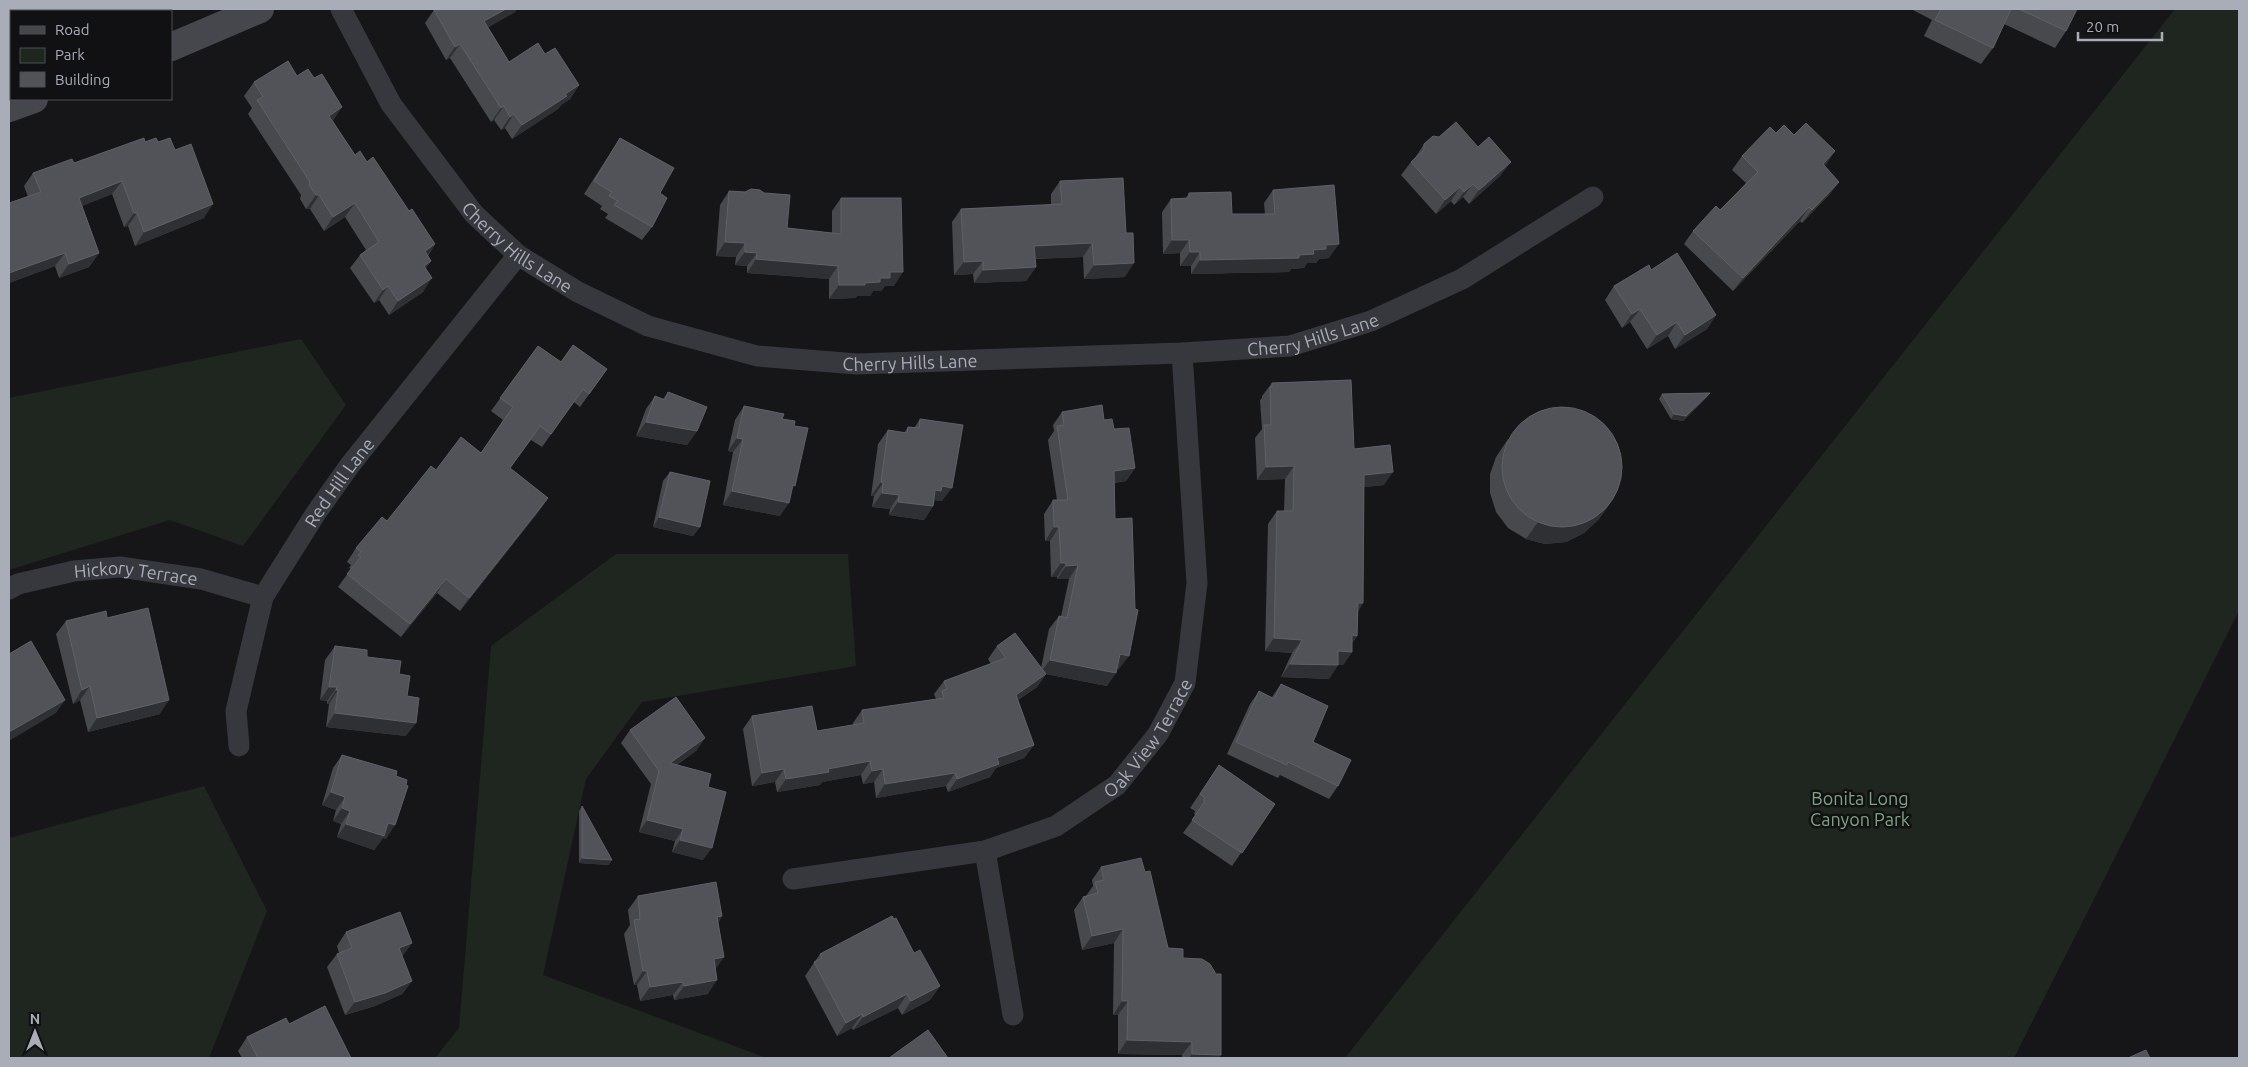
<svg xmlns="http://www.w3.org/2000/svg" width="2248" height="1067" font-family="Ubuntu,sans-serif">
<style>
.green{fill:#1e261f}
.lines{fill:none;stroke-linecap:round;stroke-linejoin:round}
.street{stroke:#37383d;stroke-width:21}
.secondary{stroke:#45474d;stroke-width:28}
.wall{fill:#47494d}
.shaded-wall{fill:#2f3033}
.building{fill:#525359;stroke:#5f6168}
.labels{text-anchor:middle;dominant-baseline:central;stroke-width:5;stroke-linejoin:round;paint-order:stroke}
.street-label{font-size:18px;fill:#a8adb8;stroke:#111113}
.park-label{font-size:18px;fill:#7fa381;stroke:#111113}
</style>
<rect width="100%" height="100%" fill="#161618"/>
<path class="green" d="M2175,9H2239V611L2014,1058H1345Z
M301,339L346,405L243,546L170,520L9,570V398Z
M616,554H848L856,666L642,702L586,779L543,975L767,1058H435L459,1028L491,646Z
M204,786L267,911L209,1058H9V838Z"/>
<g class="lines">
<g class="street">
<path id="s1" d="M341,9L391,104L474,214L518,255L578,292L648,326L757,356L857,364L1182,353L1290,346L1371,321L1462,279L1593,197"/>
<path id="s2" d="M9,589L18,584L74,571L120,567L201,579L263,597"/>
<path id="s3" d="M239,746L236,711L263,597L316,513L350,465L518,255"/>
<path d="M985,851L1013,1015"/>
<path id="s4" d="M793,879L985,851L1056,826L1117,785L1158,734L1185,683L1197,583L1182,353"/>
</g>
<path class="secondary" d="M171,47L260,9
M9,108L34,99"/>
</g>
<path class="wall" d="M436,9H517L515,12L488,27L509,62L545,54L579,85L570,99L561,105L558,109L512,139L505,128L501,130L494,120L491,122L450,58L446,60L425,23L434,10Z
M1911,9H2077L2066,31L2055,48L2004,24L1993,48L1981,64L1924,36L1932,20Z
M297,76L333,121L355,155L367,162L409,211L435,244L428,256L431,261L425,269L423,292L389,315L379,300L374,303L350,268L360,255L366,250L345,217L324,231L310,209H306L300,199L301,195L248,114L252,108L244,96L254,82Z
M620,138L660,193L652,227L642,240L605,218L608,214L600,209L602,206L584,194Z
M145,142H158L204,218L135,246L128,226L124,227L112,194L82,206L99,253L89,267L59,278L55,266L9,283V203L28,197L24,186L33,173L74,163Z
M1424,144L1501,175L1469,204L1463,197L1454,205L1451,201L1436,214L1401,175L1411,162L1415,158Z
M1742,156L1825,166L1839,182L1829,195L1802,223L1800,221L1733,291L1684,244L1693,231L1720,210L1746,183L1732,170Z
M1060,181L1125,277L1084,279L1083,257L1035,259L1036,267L1026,281L974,283L973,274L954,275L952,222L961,209L1051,205V194Z
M1273,190L1329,258L1319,259L1316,263H1307L1304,268L1291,269L1289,272L1191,274V266H1180V253L1163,254L1162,212L1171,199L1186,198L1189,193L1232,214H1265L1264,203Z
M729,191L745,192L787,228L832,233V211L841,198L894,286H885L881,291H873L870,296H857L855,298L829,299V279L747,273V266L735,265L736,257L716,256L720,205Z
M1651,270L1716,315L1707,329L1675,349L1668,336L1647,349L1630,322L1622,328L1605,300L1614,286Z
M538,346L561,362L607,369L580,407L574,402L542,447L531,440L510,468L548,498L539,511L460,611L437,593L401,637L338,587L351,569L349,568L351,565L347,562L356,548L387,521L436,470L481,453L503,420L491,411Z
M1272,383L1354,449L1384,485L1364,487L1363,603L1358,611L1357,636L1352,643V652L1343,665H1338L1329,679L1281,677L1292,653L1265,651L1268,524L1277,511H1284L1285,479L1257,480L1255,438L1262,429L1260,400L1262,398V396Z
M668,392L697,431L687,445L636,436L646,409L655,396L663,399Z
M1710,393L1707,397L1683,421L1671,419L1659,399L1662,394Z
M744,406L782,419L794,426L780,516L723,505L733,452L728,451L735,420Z
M1062,412L1104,420L1114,429L1135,468L1126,481L1114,483L1119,669L1117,668L1107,686L1046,674L1037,687L1018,700L1034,745L1024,758L996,768L990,777L948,792L946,786L876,798L874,782L863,784L861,775L822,782L820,785L777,792L775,782L752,786L743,729L752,716L817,731L853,725V723L862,710L936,699L934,694L944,681L991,664L988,659L997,646L1041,668L1049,629L1059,616H1061L1069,579H1057V577H1051L1050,541H1045L1044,514L1053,500H1057L1048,440L1054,431L1053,425Z
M920,419L942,501L935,500L933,506L924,520L889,515L890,509L872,507L874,496H871L878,444L888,430L904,433L908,427L914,428Z
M1508,439L1611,502L1599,519L1584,533L1566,542L1545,544L1526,539L1508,528L1496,512L1490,493V474L1496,457Z
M670,472L700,527L693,536L653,527L663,481Z
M107,618L160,714L88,732L80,700L73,704L56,634L66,621Z
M335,646L367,657L399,674L407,696L406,736L326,727L329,704H327V701L320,700L325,660Z
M1281,684L1338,786L1329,799L1280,775L1278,778L1227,754L1250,704L1259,691L1272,697Z
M630,730L697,750L677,765L708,787L703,860L672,852L675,841L639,832L651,784L621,743Z
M342,755L396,776L386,839L383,838L374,850L337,837L341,824L333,821L336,810L322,805L333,768Z
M1219,765L1275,804L1232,866L1183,833L1196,815L1194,814L1195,811L1190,808Z
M582,806L609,865L579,863V811Z
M1101,867L1145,872L1168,948L1183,958L1221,1055L1218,1058H1182V1055L1118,1054V1015H1113L1114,943L1082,950L1074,910L1083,897L1086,896L1093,886L1092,880Z
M638,896L722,916L718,923L724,957L715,969L708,994L674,1000L673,995L640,1001L637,985H634L624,934L630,925L628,910Z
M346,932L412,943L402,956L412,981L402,994L375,1006L345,1015L327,967L337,954L339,953L337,946Z
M914,953L940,986L930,1000L902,1015L898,1008L853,1030L852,1028L837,1036L805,976L820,954Z
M289,1024L351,1058H242L238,1051L247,1037Z"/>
<path class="shaded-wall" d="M506,9H517L515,12L475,35L484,21Z
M460,44L450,58L446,60L455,47Z
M579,85L570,99L561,105L558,109L512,139L522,125Z
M504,106L494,120L491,122L501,108Z
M342,107L333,121L319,129L329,116Z
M514,114L505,128L501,130L510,117Z
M1835,151L1826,165L1813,178L1823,164Z
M1511,162L1501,175L1469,204L1479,190Z
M122,181L112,194L69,211L79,198Z
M1839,182L1829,195L1802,223L1812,210Z
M1473,184L1463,197L1454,205L1464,192Z
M1460,187L1451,201L1436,214L1445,200Z
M316,195H319L310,209H306Z
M355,203L345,217L324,231L333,217Z
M213,204L204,218L135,246L144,232Z
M1809,207L1800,221L1733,291L1743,278Z
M134,213H137L128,226L124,227Z
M1172,240H1189L1180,253L1163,254Z
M725,242L745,243L736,257L716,256Z
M1092,243L1083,257L1025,259L1034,246Z
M435,244L426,258L425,251Z
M1339,244L1329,258L1319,259L1316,263H1307L1304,268L1291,269L1289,272L1191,274L1200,260L1299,255L1326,245Z
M745,252L757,253L747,266L735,265Z
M1190,252H1200L1191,266H1180Z
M65,253L55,266L9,283V273Z
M99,253L89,267L59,278L69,264Z
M756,259L838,266L829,279L747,273Z
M431,261L422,274L424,266Z
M983,261L973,274L954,275L964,262Z
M1134,263L1125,277L1084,279L1094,265Z
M1036,267L1026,281L974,283L983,270Z
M890,272H903L894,286H885L881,291H873L870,296H857L855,298L829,299L839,285L865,283L880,278Z
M432,278L423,292L389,315L398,301Z
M388,286L379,300L374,303L383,290Z
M1640,309L1630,322L1622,328L1632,314Z
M1716,315L1707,329L1675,349L1685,335Z
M1677,322L1668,336L1647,349L1657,335Z
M1710,393L1707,397L1683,421L1671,419L1674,414Z
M646,422L697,431L687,445L636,436Z
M737,438L743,439L733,452L728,451Z
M1294,466L1285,479L1257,480L1266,467Z
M1135,468L1126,481L1104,484L1114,471Z
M1393,472L1384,485L1355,488L1364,475Z
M881,482L883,483L874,496H871Z
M942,486L952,488L942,501L935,500L932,504L935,490Z
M732,491L789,503L780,516L723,505Z
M882,493L899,495L890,509L872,507Z
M548,498L539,511L460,611L469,598Z
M898,502L933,506L924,520L889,515Z
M1611,502L1599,519L1584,533L1566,542L1545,544L1526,539L1538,522Z
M659,517L700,527L693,536L653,527Z
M1054,527H1059L1050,541H1045Z
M1061,563H1066L1057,577H1051Z
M1078,565L1069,579H1057L1066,566Z
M446,579L437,593L401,637L410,624Z
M1358,603H1363L1354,616Z
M1352,635L1357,636L1348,649Z
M1274,638L1302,640L1292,653L1265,651Z
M1338,651L1352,652L1343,665H1329Z
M1120,654L1129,656L1119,669L1111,667Z
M1050,660L1116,673L1107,686L1046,674L1037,687L1006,708L1016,695L1040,673Z
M1290,664L1338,665L1329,679L1281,677Z
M90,686L80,700L73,704L82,690Z
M329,687H337L327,701L320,700Z
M336,690H338L329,704H327Z
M65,700L56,713L9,741V732Z
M169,700L160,714L88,732L97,718Z
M335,713L416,723L406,736L326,727Z
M705,738L697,750L662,776L670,763Z
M1034,745L1024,758L996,768L990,777L948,792L957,779L997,758Z
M870,761L861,775L822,782L820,785L777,792L786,779L828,769Z
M784,769L775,782L752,786L762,773Z
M883,769L874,782L863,784L872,771Z
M955,773L946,786L876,798L885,784Z
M331,792L345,797L336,810L322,805Z
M342,808L350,811L341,824L333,821Z
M647,820L683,829L675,841L639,832Z
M388,823L395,825L386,839L383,838L374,850L337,837L346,824Z
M680,840L712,848L703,860L672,852Z
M582,858L612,860L609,865L579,863Z
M722,916L713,930L717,917Z
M1123,929L1114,943L1082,950L1092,936Z
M412,943L402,957L399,948Z
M724,957L714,971V959Z
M643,971H647L637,985H634Z
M717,980L708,994L674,1000L684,986Z
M412,981L402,994L375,1006L345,1015L355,1002Z
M683,982L673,995L640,1001L650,987Z
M940,986L930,1000L902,1015L911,1001Z
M907,994L898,1008L853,1030L863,1017Z
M1122,1001H1128L1118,1015H1113Z
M862,1014L852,1028L837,1036L846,1023Z
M1127,1040L1192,1042L1182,1055L1118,1054Z
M1192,1054L1221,1055L1218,1058H1189Z"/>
<path class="building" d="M436,9H506L484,21L509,62L538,43L545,54L555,48L579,85L565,94L567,96L522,125L514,114L510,117L504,106L501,108L460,44L455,47L434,10Z
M1941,9H2011L1993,48L1935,20Z
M2019,9H2077L2066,31Z
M288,61L297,76L308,69L314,78L322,74L342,107L329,116L355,155L360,151L367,162L373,157L409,211L412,209L435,244L425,251L431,261L424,266L432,278L398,301L388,286L383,290L360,255L379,242L355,203L333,217L319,195H316L309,185L310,182L257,100L263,97L254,82Z
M1456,122L1478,147L1489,137L1511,162L1479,190L1473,184L1464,192L1460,187L1445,200L1411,162L1424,150V144L1433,136L1439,137Z
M1806,123L1835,151L1823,164L1839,182L1812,210L1809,207L1743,278L1693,231L1716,206L1720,210L1758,172L1742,156L1770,127L1776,133L1784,125L1794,135Z
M144,138L145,142L156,138L158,142L170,138L175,150L191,144L213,204L144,232L137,213H134L122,181L79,198L99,253L69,264L65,253L9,273V203L41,192L33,173L72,159L74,163Z
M620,138L674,168L660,193L667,198L652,227L614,205L618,201L609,196L612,192L594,181Z
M1123,178L1126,233H1133L1134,263L1094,265L1092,243L1034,246L1036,267L983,270V261L964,262L961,209L1062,204L1060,181Z
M1334,185L1339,244L1326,245V249L1313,250L1314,254L1299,255V258L1200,260V252H1190L1189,240H1172L1171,199L1189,198V193L1231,192L1232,214H1275L1273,190Z
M751,189L760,190L764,193L790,195L787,228L841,234V198H901L903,272H890V278H880V282L865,283V285H839L838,266L756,259L757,253L745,252V243L725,242L729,191L745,192Z
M1677,253L1716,315L1685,335L1677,322L1657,335L1640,309L1632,314L1614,286L1649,265L1651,270Z
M573,345L607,369L589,394L583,389L551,434L540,426L510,468L548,498L469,598L446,579L410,624L347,574L361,557L358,555L361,552L356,548L382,517L387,521L431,466L436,470L461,437L481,453L513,407L500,398L538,346L561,362Z
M1351,380L1354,449L1390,445L1393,472L1364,475L1363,603H1358L1357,636L1352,635V652L1338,651V665L1290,664L1302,640L1274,638L1277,511H1293L1294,466L1266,467L1264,425H1271L1270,387H1272V383Z
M668,392L707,407L697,431L646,422L655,396L665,400Z
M1710,393L1686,416L1674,414L1662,394Z
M1102,405L1104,420L1112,419L1114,429L1129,428L1135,468L1114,471L1115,519L1132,518L1135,609L1138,610L1129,656L1120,654L1116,673L1050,660L1059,616L1067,618L1078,565L1066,566V563H1061L1059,527H1054L1053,500H1068L1057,426L1064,425L1062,412Z
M744,406L784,414L782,419L795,421L794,426L808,428L795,486L793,485L789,503L732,491L743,439L737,438Z
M1502 467a60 60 0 1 1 120 0a60 60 0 1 1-120 0Z
M920,419L963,425L952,488L942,486L941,491L935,490L933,506L898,502L899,495L882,493L883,483L881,482L888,430L907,433L908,427L919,428Z
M670,472L710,481L700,527L659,517Z
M148,608L169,700L97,718L90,686L82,690L66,621L106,611L107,618Z
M1015,633L1046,674L1016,695L1034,745L997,758L999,764L957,779L955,773L885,784L883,769L872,771L870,761L828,769L829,772L786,779L784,769L762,773L752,716L812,706L817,731L864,723L862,710L944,698L942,691L947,689L944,681L1006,658L997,646Z
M31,641L65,700L9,732V654Z
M335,646L367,650V657L401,661L399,674L410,676L407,696L419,698L416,723L335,713L338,690H336L337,687H329Z
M1281,684L1328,706L1313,742L1351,760L1338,786L1288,762L1287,765L1236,742L1259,691L1274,699Z
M676,697L705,738L670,763L711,774L708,787L726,792L712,848L680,840L683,829L647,820L659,771L630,730Z
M342,755L397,771L396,776L407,780L406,785L408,786L395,825L388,823L384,836L346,824L350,811L342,808L345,797L331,792Z
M1219,765L1275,804L1242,853L1192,820L1205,801L1203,800L1205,798L1200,794Z
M582,806L612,860L582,858Z
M1141,858L1145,872L1150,871L1168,948L1183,949V958L1202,959L1210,964L1216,974H1221V1055L1192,1054V1042L1127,1040L1128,1001H1122L1123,929L1092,936L1083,897L1098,893L1095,882L1104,880L1101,867Z
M716,882L722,916L717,917L724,957L714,959L717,980L684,986L683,982L650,987L647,971H643L634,920L640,919L638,896Z
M400,912L412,943L399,948L412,981L385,993L355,1002L337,954L352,948L346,932Z
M892,916L894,919L896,918L914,953L920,950L940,986L911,1001L907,994L863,1017L862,1014L846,1023L814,962L822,958L820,954Z
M325,1006L351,1058H258L247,1037L286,1018L289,1024Z
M928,1030L948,1058H889Z
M2146,1050L2150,1058H2128Z"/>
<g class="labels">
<g class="street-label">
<text stroke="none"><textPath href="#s1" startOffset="300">Cherry Hills Lane</textPath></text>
<text stroke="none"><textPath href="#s1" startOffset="1125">Cherry Hills Lane</textPath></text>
<text stroke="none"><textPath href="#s1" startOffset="720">Cherry Hills Lane</textPath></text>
<text stroke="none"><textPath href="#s3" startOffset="290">Red Hill Lane</textPath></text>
<text stroke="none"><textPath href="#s2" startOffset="130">Hickory Terrace</textPath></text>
<text stroke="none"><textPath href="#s4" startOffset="399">Oak View Terrace</textPath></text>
</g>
<g class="park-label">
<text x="1860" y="798">Bonita Long<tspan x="1860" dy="21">Canyon Park</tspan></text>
</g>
</g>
<rect width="2248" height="1067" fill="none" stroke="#a8adb8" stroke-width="20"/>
<rect x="10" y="10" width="162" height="90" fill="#111113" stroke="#4d4f55"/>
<rect x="20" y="26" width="25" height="8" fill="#45474d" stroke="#4d4f55"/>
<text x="55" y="35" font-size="15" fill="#a8adb8">Road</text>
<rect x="20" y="48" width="25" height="15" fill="#1e261f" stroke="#4d4f55"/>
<text x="55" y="60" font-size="15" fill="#a8adb8">Park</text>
<rect x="20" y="72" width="25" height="15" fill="#525359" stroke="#4d4f55"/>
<text x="55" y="85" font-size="15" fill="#a8adb8">Building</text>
<g transform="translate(35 1032)" stroke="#111113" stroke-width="4" paint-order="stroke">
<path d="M0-4L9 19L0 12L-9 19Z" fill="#a8adb8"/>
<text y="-8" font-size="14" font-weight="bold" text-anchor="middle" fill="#a8adb8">N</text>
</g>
<path d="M2078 32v8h84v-8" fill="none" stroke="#a8adb8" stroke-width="2.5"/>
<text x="2086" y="32" font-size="15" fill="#a8adb8" stroke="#111113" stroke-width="4" paint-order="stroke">20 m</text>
</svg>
